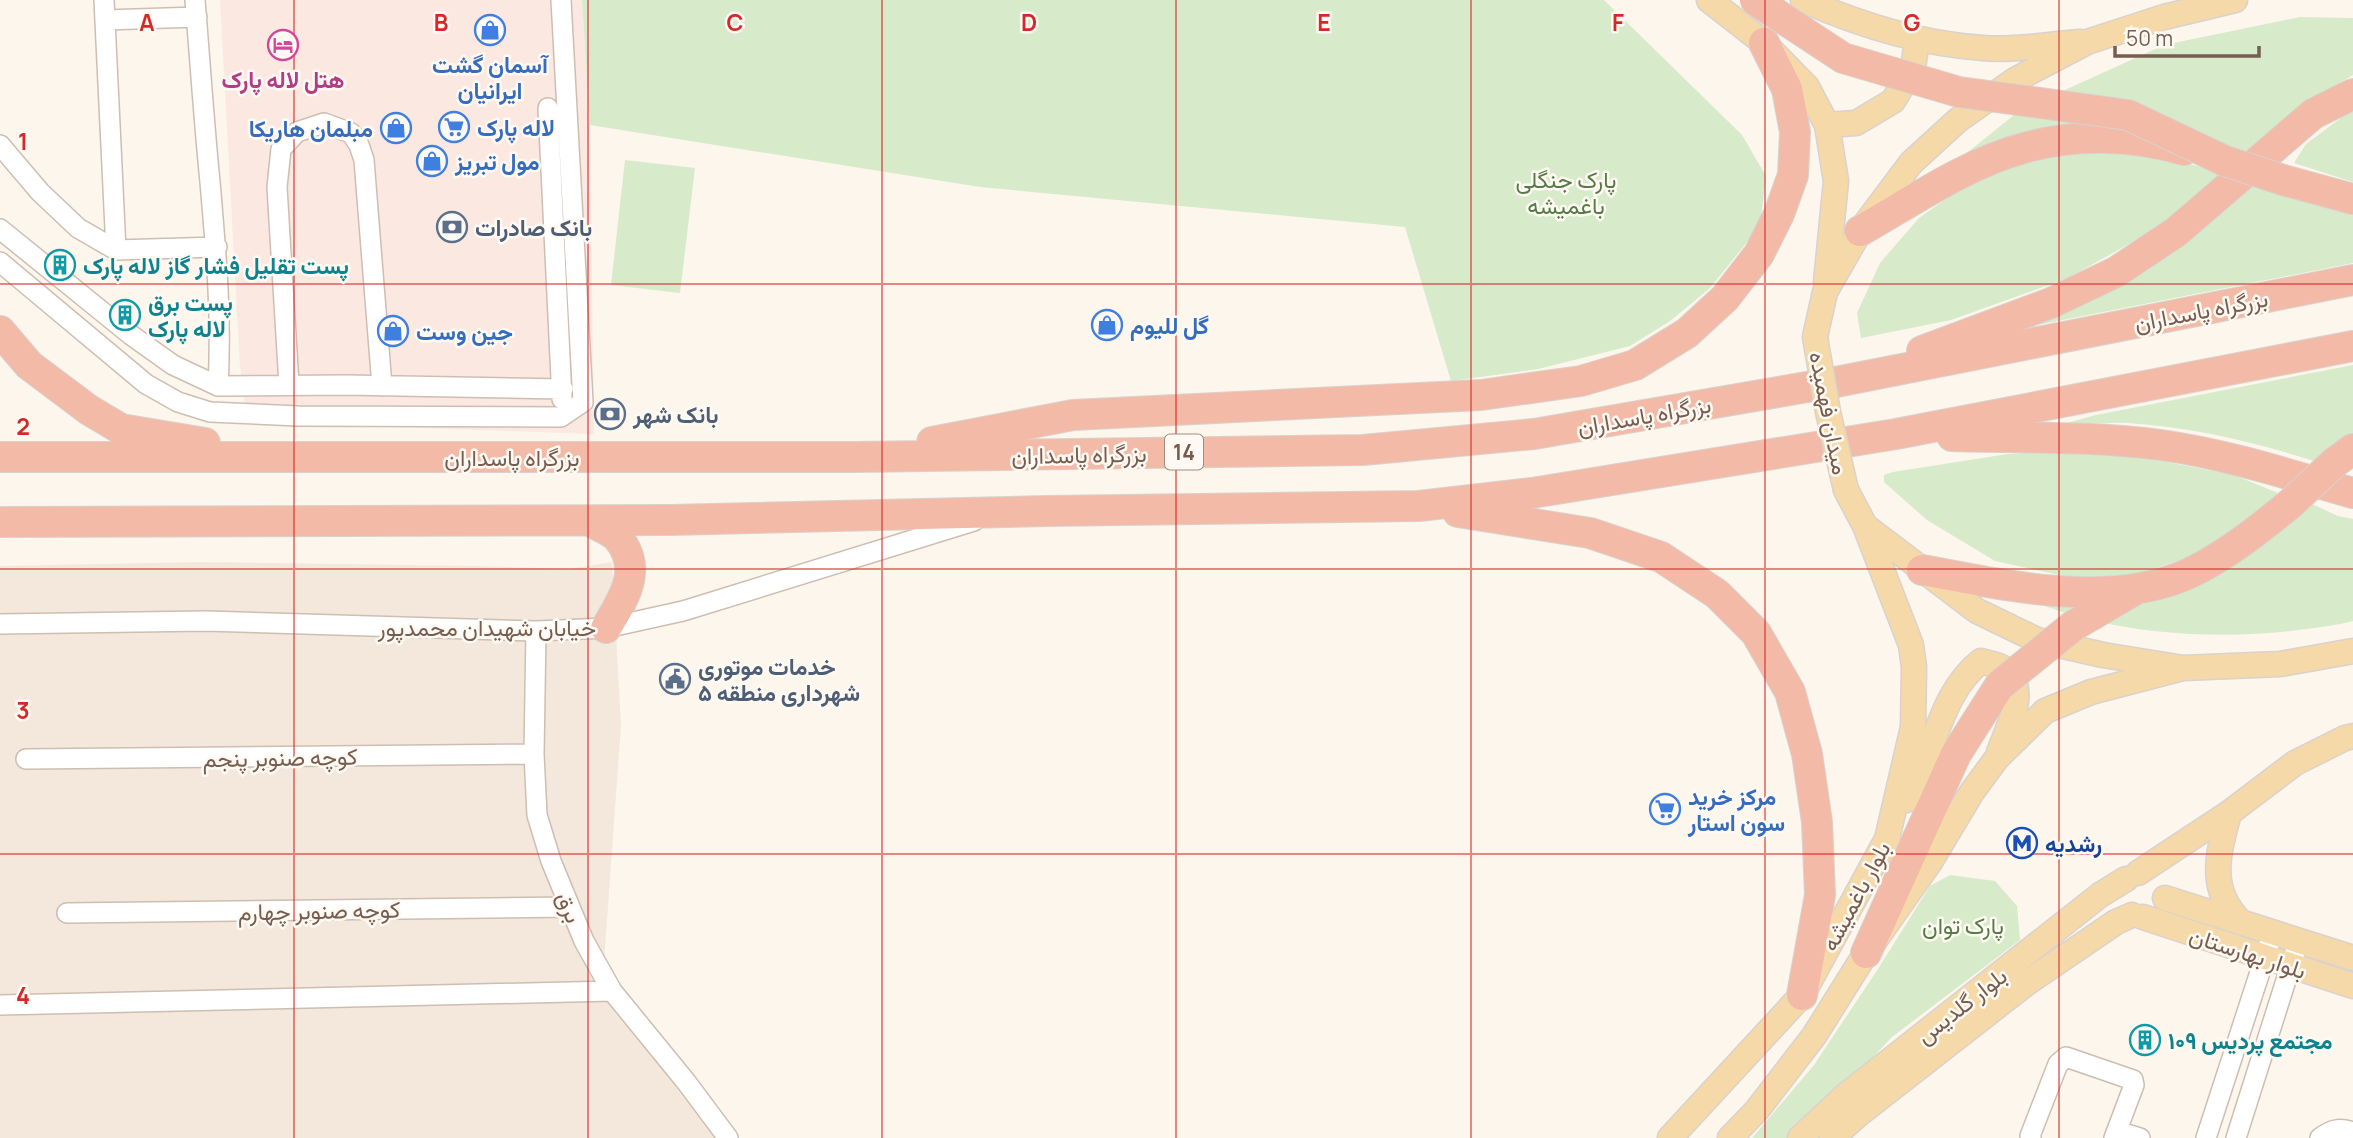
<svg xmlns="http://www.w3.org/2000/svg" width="2353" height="1138" font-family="Manrope,Vazirmatn,sans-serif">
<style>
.residential{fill:#f3e8db}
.commercial{fill:#fbe8e1}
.green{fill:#d7eaca}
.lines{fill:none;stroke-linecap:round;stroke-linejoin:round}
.minor-casing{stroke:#cebeb1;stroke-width:22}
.major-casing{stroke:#d9d2ce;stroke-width:27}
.highway-casing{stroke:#d9d2ce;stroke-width:32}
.minor{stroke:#fff;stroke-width:19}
.major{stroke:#f6d9a9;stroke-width:24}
.highway{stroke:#f2baa7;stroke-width:30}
.major-bridge-casing{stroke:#d9d2ce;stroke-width:27;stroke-linecap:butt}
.highway-bridge-casing{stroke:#d9d2ce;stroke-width:32;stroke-linecap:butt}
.major-bridge{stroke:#f6d9a9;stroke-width:24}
.highway-bridge{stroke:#f2baa7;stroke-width:30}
.grid{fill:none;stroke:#d62828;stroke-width:2;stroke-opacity:0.55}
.labels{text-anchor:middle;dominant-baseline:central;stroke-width:5;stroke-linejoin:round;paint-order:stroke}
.shield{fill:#fefaf3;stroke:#a08c80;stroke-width:2}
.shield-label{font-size:21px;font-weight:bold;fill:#775d4f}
.shop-label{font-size:23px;font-weight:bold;fill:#366cbe;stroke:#fefaf3;text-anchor:start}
.hotel-label{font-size:23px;font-weight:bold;fill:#b23c85;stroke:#fefaf3}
.park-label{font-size:23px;fill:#577b47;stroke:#fefaf3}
.service-label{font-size:23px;font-weight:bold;fill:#4e5e75;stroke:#fefaf3;text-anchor:start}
.culture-label{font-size:23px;font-weight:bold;fill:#0d838f;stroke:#fefaf3;text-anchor:start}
.street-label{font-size:23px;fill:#775d4f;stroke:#fefaf3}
.transit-label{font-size:23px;font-weight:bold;fill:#164399;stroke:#fefaf3;text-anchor:start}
.grid-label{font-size:23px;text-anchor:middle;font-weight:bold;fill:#d62828;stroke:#fefaf3;stroke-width:5;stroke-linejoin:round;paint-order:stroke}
</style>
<rect width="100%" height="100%" fill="#fcf6ec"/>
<path class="residential" d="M201,562L475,566L570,569L612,562L621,725L603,975L681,1058L739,1138H0V566Z"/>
<path class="commercial" d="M220,0H582L590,125L594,434L247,422L240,366Z"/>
<path class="green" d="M582,0H1604L1742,135L1766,176L1760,226L1710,288L1670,321L1630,346L1538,369L1451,381L1405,227L980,187L590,125Z
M2300,17L2353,18V75L2303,105L2242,154L2154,129L1932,181L2019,111L2164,45Z
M2353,109V182L2294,163L2306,144Z
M2071,150L2153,154L2226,174L2163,225L2068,278L1951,320L1861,338L1857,313L1880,263L1919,218L1960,189L2006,165Z
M625,160L695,168L680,293L611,285Z
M2244,185L2353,211V263L2002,332Z
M2353,365V433L2314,461C2255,442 2191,427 2128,423C2103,422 2077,425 2052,427L2096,415Z
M2054,451L2126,454L2234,475L2278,493L2246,522L2197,555L2134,575L2073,578L1995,561L1927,520L1884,482V475L1893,472L2008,454Z
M2310,503L2338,516L2353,519V621C2338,625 2321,627 2306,629C2223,641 2115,635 2038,603L2138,599Z
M1950,875L1995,881L2017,906L2020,940L1892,1037L1797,1138H1752L1814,1065L1878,969L1930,886Z"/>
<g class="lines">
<g class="minor-casing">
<path id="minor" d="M104,0L116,250L217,247
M195,0C200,61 204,122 210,182C216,252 222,316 218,386
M105,20L197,17
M548,108L562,399
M0,145L40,192L78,228L116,250
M0,229L131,335L173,365L218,386L346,385L563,389
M0,262L146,384L178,402L210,412L298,416L561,417L583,402L561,0
M289,385L277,187L281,149L297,132L324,123L351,133L359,145L364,160L382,386
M0,624L206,621L536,631L606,628L683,611L974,521
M536,631L534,754L537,815L551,861L584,941L612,991L687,1083L728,1138
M26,759L534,754
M67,913L570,907
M0,1005L612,991
M2117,1131L2140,1138
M2031,1138L2030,1136L2058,1064L2066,1057L2133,1080L2134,1085L2114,1138
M2206,1138L2273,932
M2236,1138L2295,952
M2320,1138C2331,1130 2339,1127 2353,1132"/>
</g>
<g class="major-casing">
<path id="major" d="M1709,0L1764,43L1807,87L1827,125L1836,181L1826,282
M1803,0C1860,25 1920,44 1983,48C2014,51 2048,44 2080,42
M1827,125L1856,123L1893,101L1913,68L1917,40
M1815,337L1825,292L1860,231L1911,163L1958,120L2015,80L2087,42L2164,17L2235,0
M1846,490L1865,526L1977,611L2037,640L2103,655L2183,668L2280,664L2353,651
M1906,800C1912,789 1918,777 1923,766C1939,728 1948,687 1981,661C1987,663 1997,664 2003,668C2031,688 2008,727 1999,752
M2229,813C2218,854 2207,890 2242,923
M2138,873L2229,813L2295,763L2345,738L2353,736
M2165,898L2353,958
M2143,917L2353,986
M1670,1138L1802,995L1887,839L1913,727L1914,667L1911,645L1865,526
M1730,1138L1757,1110L1814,1036L1866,953L1930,862L1972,792L1997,758L2045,711L2091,692L2183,668
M1800,1138L1845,1096L2100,895L2126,879
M1832,1138L1860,1113L2028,982L2116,922L2132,915"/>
</g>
<g class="highway-casing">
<path id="highway" d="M2283,180L2353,199
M1860,231C1911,202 1967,163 2024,148C2076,133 2132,135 2184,150
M0,331L29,365L89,410L121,429L205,443
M1922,351L2051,303L2116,272L2176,232L2313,114L2353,94
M1952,436C2021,438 2092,436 2161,445C2226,454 2290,475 2353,493
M932,442L1073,415L1481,395L1581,381L1635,365L1687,333L1725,298L1759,254L1779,214L1793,175L1795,132L1787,89L1764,43
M0,457H856L1363,450L1534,434L1836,382L2353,280
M2334,463L2353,449
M1458,512L1590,533L1661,557L1717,594L1756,633L1790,692L1807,754L1817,822L1820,895L1802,995
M590,521C598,526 612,531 618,538C644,570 623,599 606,628
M0,522L670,520L1047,511L1419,506L1532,493L1896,434L2353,346
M1922,570C2005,585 2109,610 2190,573C2227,555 2258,530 2290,504
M2073,626L2133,591
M1866,953L1956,754L2000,685"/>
</g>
<use href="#minor" class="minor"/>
<use href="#major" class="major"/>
<use href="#highway" class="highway"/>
<g class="major-bridge-casing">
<path id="major-bridge" d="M1815,337L1828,412L1846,490"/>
</g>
<g class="highway-bridge-casing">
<path id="highway-bridge" d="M1755,0L1843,58L1959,92L2128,115L2225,161L2283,180
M2290,504L2334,463
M2000,685L2073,626"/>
</g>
<use href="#major-bridge" class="major-bridge"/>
<use href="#highway-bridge" class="highway-bridge"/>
</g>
<path class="grid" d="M294,0V1138M588,0V1138M882,0V1138M1176,0V1138M1471,0V1138M1765,0V1138M2059,0V1138M0,284H2353M0,569H2353M0,854H2353"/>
<defs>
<g id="shop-ring" transform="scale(1.575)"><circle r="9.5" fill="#fefaf3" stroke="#3f7fe0" stroke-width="1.5"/><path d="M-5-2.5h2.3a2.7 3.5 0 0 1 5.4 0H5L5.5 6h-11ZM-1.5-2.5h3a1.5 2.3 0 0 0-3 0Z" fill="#3f7fe0"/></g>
<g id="hotel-ring" transform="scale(1.575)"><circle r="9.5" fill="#fefaf3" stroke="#d1479c" stroke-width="1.5"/><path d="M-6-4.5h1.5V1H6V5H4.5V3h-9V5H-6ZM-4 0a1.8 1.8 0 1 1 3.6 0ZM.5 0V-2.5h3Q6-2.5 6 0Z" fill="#d1479c"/></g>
<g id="supermarket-ring" transform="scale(1.575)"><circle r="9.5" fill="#fefaf3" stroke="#3f7fe0" stroke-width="1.5"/><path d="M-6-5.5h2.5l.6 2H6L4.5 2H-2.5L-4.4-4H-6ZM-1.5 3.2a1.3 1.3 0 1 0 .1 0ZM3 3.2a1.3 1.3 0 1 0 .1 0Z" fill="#3f7fe0"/></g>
<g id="bank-ring" transform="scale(1.575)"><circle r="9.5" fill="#fefaf3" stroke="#5c6f8a" stroke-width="1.5"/><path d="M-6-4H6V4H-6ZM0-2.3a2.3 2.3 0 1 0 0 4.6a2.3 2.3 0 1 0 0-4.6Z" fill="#5c6f8a"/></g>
<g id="building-ring" transform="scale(1.575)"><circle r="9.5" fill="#fefaf3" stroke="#0f9aa8" stroke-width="1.5"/><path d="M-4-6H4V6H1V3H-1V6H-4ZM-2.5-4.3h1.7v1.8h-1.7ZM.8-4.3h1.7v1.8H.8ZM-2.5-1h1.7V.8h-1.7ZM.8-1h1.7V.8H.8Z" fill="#0f9aa8"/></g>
<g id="civic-ring" transform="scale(1.575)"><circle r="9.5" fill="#fefaf3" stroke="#5c6f8a" stroke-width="1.5"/><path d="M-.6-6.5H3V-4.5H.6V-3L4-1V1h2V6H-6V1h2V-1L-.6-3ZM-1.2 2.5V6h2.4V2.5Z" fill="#5c6f8a"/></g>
<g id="metro-ring" transform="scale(1.575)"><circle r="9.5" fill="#fefaf3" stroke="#1a4fb4" stroke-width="1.5"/><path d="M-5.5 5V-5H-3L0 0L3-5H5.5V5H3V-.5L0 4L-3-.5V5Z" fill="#1a4fb4"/></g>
</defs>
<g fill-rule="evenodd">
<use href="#shop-ring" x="490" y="30"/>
<use href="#hotel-ring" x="283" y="45"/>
<use href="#supermarket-ring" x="454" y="127"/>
<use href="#shop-ring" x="396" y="128"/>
<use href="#shop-ring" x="432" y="161"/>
<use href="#bank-ring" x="452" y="227"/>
<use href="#building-ring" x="60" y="265"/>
<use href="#building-ring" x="125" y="315"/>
<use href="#shop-ring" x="1107" y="325"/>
<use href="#shop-ring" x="393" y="331"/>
<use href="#bank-ring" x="610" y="414"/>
<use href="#civic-ring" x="675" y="679"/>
<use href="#supermarket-ring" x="1665" y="809"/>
<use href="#metro-ring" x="2022" y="843"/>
<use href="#building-ring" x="2145" y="1040"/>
</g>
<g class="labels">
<rect class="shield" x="1165" y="434.5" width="38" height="35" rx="5"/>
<g class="shield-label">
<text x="1184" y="452">14</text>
</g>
<g class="shop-label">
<text x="490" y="64" text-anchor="middle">آسمان گشت<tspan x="490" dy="26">ایرانیان</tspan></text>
<text x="477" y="127">لاله پارک</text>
<text x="373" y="128" text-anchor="end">مبلمان هاریکا</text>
<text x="455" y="161">مول تبریز</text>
<text x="1130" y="325">گل للیوم</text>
<text x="416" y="331">جین وست</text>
<text x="1688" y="796">مرکز خرید<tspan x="1688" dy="26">سون استار</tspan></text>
</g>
<g class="hotel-label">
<text x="283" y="79">هتل لاله پارک</text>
</g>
<g class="park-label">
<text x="1566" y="179">پارک جنگلی<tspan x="1566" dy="26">باغمیشه</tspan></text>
<text x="1963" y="925">پارک توان</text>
</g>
<g class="service-label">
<text x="475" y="227">بانک صادرات</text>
<text x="633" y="414">بانک شهر</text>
<text x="698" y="666">خدمات موتوری<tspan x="698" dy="26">شهرداری منطقه ۵</tspan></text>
</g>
<g class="culture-label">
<text x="83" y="265">پست تقلیل فشار گاز لاله پارک</text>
<text x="148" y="302">پست برق<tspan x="148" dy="26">لاله پارک</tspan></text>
<text x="2168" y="1040">مجتمع پردیس ۱۰۹</text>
</g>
<g class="street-label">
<text transform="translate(2201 310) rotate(-11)">بزرگراه پاسداران</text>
<text transform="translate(1830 413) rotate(79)">میدان فهمیده</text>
<text transform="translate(1644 415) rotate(-10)">بزرگراه پاسداران</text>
<text transform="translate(1079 454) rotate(-1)">بزرگراه پاسداران</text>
<text x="512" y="457">بزرگراه پاسداران</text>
<text x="487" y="627">خیابان شهیدان محمدپور</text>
<text transform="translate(280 757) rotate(-1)">کوچه صنوبر پنجم</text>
<text transform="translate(1855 896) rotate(-62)">بلوار باغمیشه</text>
<text transform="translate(570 907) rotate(68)">برق</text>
<text transform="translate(319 910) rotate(-1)">کوچه صنوبر چهارم</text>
<text transform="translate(2248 952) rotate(18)">بلوار بهارستان</text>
<text transform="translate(1961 1005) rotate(-38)">بلوار گلدیس</text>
</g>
<g class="transit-label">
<text x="2045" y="843">رشدیه</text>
</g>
</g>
<g class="grid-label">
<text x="147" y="31">A</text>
<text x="441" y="31">B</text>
<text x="735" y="31">C</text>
<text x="1029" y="31">D</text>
<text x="1324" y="31">E</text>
<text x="1618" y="31">F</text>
<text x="1912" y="31">G</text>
<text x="23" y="150">1</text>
<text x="23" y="435">2</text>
<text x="23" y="719">3</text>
<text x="23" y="1004">4</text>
</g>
<path d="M2115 46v10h144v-10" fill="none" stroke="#775d4f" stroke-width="3.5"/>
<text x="2126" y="46" font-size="21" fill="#775d4f" stroke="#fefaf3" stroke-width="5" paint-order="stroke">50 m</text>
</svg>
